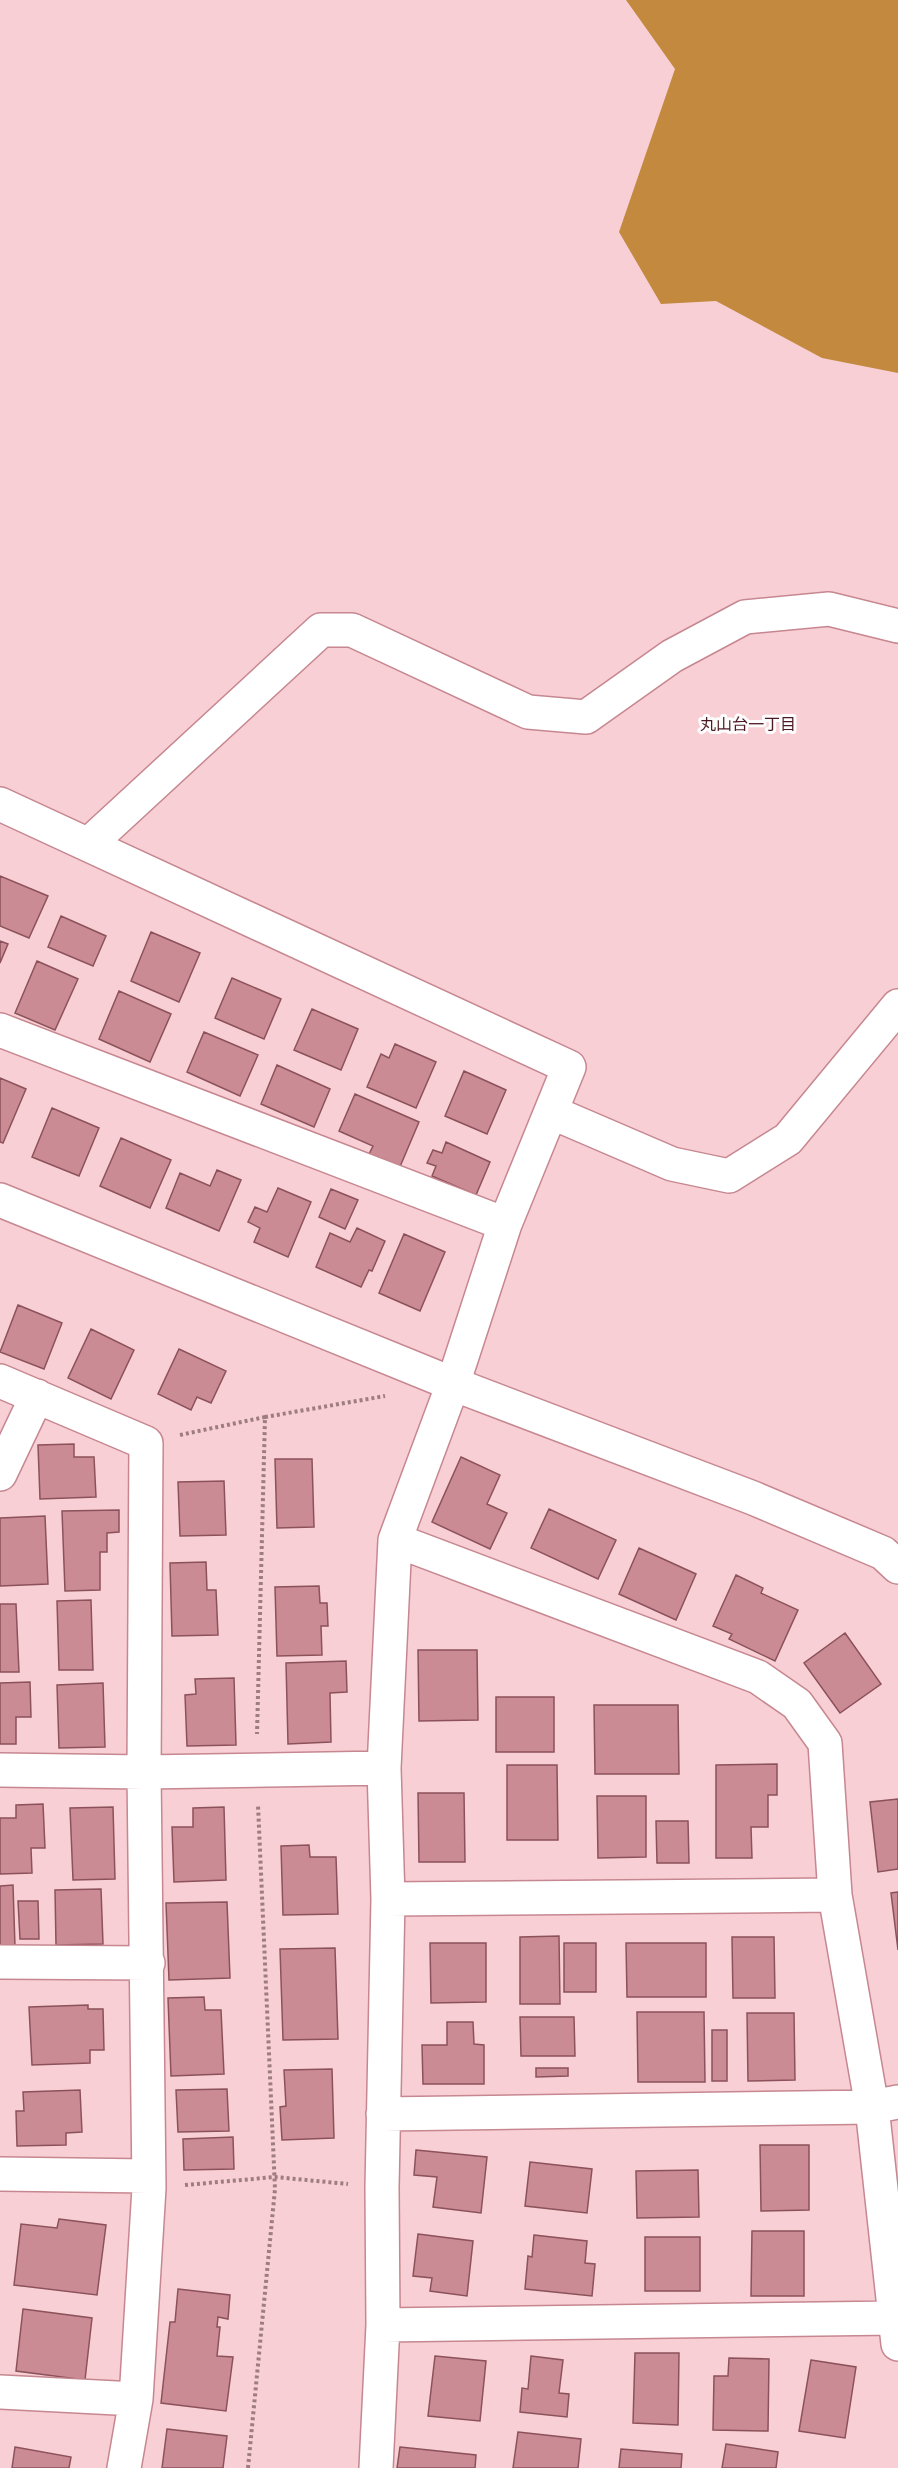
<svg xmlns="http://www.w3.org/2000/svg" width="898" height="2468" font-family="'Source Sans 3','Noto Sans JP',sans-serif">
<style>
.forest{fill:#c3893e}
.building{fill:#cb8b94;stroke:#8c525b;stroke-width:1.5}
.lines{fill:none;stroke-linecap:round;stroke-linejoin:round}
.street-casing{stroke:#c68790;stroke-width:36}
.secondary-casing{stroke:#c68790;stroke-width:36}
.path{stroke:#9e7d81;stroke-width:4;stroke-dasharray:3 3;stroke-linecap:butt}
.street{stroke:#fff;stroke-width:33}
.secondary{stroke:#fff;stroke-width:33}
.labels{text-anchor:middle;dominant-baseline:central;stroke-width:6;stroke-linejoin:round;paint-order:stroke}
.neighbourhood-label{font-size:16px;fill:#4c1823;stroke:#fcfcfc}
</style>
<rect width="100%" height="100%" fill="#f8cfd4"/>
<path class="forest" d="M626,0H898V373L822,358L716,301L661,304L619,232L675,69Z"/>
<path class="building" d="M0,876L48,896L29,938L0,926Z
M61,916L106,936L93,966L48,947Z
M151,932L200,953L179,1002L131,981Z
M0,941L8,944L0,963Z
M37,961L78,979L55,1030L15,1013Z
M232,978L281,999L264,1039L215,1018Z
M119,991L171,1014L150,1062L99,1039Z
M312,1009L358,1029L341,1070L294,1050Z
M204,1032L258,1055L240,1096L187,1072Z
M395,1044L436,1062L416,1108L367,1087L381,1054L389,1058Z
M277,1065L330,1089L314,1127L261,1104Z
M464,1071L506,1090L487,1134L445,1116Z
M0,1078L26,1089L3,1143L0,1142Z
M355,1094L419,1122L399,1169L368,1156L373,1146L339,1131Z
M52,1108L99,1128L79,1176L32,1157Z
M121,1138L171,1160L150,1208L100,1186Z
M446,1142L490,1162L476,1195L432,1176L436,1166L427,1163L433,1150L442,1153Z
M217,1170L241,1180L219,1231L166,1208L180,1173L210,1186Z
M278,1188L311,1202L288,1257L254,1242L260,1228L248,1222L255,1207L267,1212Z
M331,1189L358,1200L345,1229L319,1217Z
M357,1228L385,1241L372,1271L369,1270L361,1287L316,1267L330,1233L350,1242Z
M404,1234L445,1252L420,1311L379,1293Z
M18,1305L62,1323L44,1369L0,1352Z
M91,1329L134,1350L111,1399L68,1378Z
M179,1349L226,1371L211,1403L197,1397L191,1410L158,1394Z
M74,1444V1457H94L96,1497L40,1499L38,1445Z
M461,1457L500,1475L487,1504L507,1513L490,1549L432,1522Z
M275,1459H312L314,1527L277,1528Z
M224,1481L226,1535L180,1536L178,1482Z
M549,1509L616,1540L598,1579L531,1548Z
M119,1510V1532L107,1533V1552H100V1590L65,1591L62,1511Z
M45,1516L48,1584L0,1586V1518Z
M639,1548L696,1574L676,1620L619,1594Z
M206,1562L207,1590H216L218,1635L172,1636L170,1563Z
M736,1575L763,1588L761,1593L798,1610L775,1661L729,1639L732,1634L713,1626Z
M319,1586L320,1603H327L328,1626H321L322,1655L277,1656L275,1587Z
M91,1600L93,1670H59L57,1601Z
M0,1604H16L19,1672H0Z
M845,1633L881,1684L840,1713L804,1663Z
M418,1650H477L478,1720L419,1721Z
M346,1661L347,1692L330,1693L331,1742L288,1744L286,1663Z
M234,1678L236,1745L187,1746L185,1695L196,1694L195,1679Z
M30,1682L31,1717H16V1744H0V1683Z
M103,1683L105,1747L59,1748L57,1685Z
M496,1697H554V1752H496Z
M594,1705H678L679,1774H595Z
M777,1764V1795H768V1827H751L752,1858H716V1765Z
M507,1765H557L558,1840H507Z
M418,1793H464L465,1862H419Z
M597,1796H646V1857L598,1858Z
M898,1799V1869L878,1872L870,1802Z
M43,1804L45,1848H31L32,1873L0,1874V1818H16V1805Z
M113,1807L115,1879L73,1880L70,1808Z
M224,1807L226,1880L174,1882L172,1827H193V1808Z
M656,1821H688L689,1863H657Z
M309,1845L310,1857H336L338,1914L283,1915L281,1846Z
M13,1885L15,1947L0,1948V1886Z
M101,1889L103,1944L56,1945L55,1890Z
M898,1892V1950L891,1893Z
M18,1901H38L39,1939H20Z
M227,1902L230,1978L169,1980L166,1903Z
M559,1936L560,2004H520V1937Z
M732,1937H774L775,1998H733Z
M430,1943H486V2002L431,2003Z
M564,1943H596V1992H564Z
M626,1943H706V1997H627Z
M335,1948L338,2039L283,2040L280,1949Z
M204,1997L205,2010H221L224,2074L171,2076L168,1998Z
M88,2005V2009H103L104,2050H90V2063L32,2065L29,2007Z
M637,2012H704L705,2082H638Z
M747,2013H794L795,2080L748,2081Z
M520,2017H574L575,2056H521Z
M447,2022H473L474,2044L484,2045V2084H423L422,2045H447Z
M712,2030H727V2081H712Z
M536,2068H568V2076L536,2077Z
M332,2069L334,2138L282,2140L280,2107L286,2106L284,2070Z
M227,2089L229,2131L178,2132L176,2090Z
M80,2090L82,2132L66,2133V2145L17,2146L16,2111H24L23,2092Z
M233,2137L234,2169L184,2170L183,2139Z
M760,2145H809V2210L761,2211Z
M416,2150L487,2157L481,2213L433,2207L437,2177L414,2175Z
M530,2162L592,2169L587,2213L525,2206Z
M698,2170L699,2217L637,2218L636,2171Z
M59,2219L106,2225L97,2295L14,2285L21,2224L57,2228Z
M752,2231H804V2296H751Z
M418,2234L473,2241L467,2296L430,2291L432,2278L413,2276Z
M534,2235L587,2241L585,2263L595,2264L592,2296L525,2289L528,2256L532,2257Z
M645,2237H700V2291H645Z
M178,2289L230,2295L228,2319L218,2317L217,2327H220L217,2356L233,2357L226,2411L161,2403L170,2322H175Z
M23,2309L92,2318L85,2380L16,2371Z
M635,2353H679L678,2425L633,2423Z
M435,2356L486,2361L480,2421L428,2416Z
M531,2356L563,2360L559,2393L569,2394L567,2417L520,2412L522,2388L528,2389Z
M729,2358L769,2359L768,2431L713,2430L714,2376H728Z
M811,2360L856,2367L845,2438L799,2431Z
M167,2429L227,2436L223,2468H162Z
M518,2432L581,2439L578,2468H513Z
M726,2444L778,2452L776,2468H722Z
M15,2447L71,2457L69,2468H12Z
M400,2447L476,2455L475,2468H397Z
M621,2449L682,2454L681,2468H619Z"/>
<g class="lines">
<g class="street-casing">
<path id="street" d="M0,804L569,1067L505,1224L453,1384L395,1540L384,1768L388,1899L382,2187L383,2325L376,2468
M89,844L321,630H352L528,712L586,717L672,656L745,617L829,609L898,626
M0,1030L505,1224
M551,1112L672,1164L729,1176L788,1139L898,1006
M0,1381L146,1443L144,1772L149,2188L136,2399L124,2468
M0,1474L37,1396
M395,1540L758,1677L797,1704L825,1743L835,1895L872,2107L898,2344
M0,1770L144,1772L384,1768
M388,1899L835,1895
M0,1962L148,1963
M383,2114L872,2107L898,2102
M0,2174L148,2176
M383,2325L895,2318
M0,2392L136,2399"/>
</g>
<g class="secondary-casing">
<path id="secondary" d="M0,1200L453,1384L753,1498L883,1553L898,1567"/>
</g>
<path class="path" d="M265,1417L385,1396
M180,1435L265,1417L257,1734
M185,2185L275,2177L348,2184
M248,2468L275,2189L258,1805"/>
<use href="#street" class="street"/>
<use href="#secondary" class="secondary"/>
</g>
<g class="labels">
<g class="neighbourhood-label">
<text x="748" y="725">丸山台一丁目</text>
</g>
</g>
</svg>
